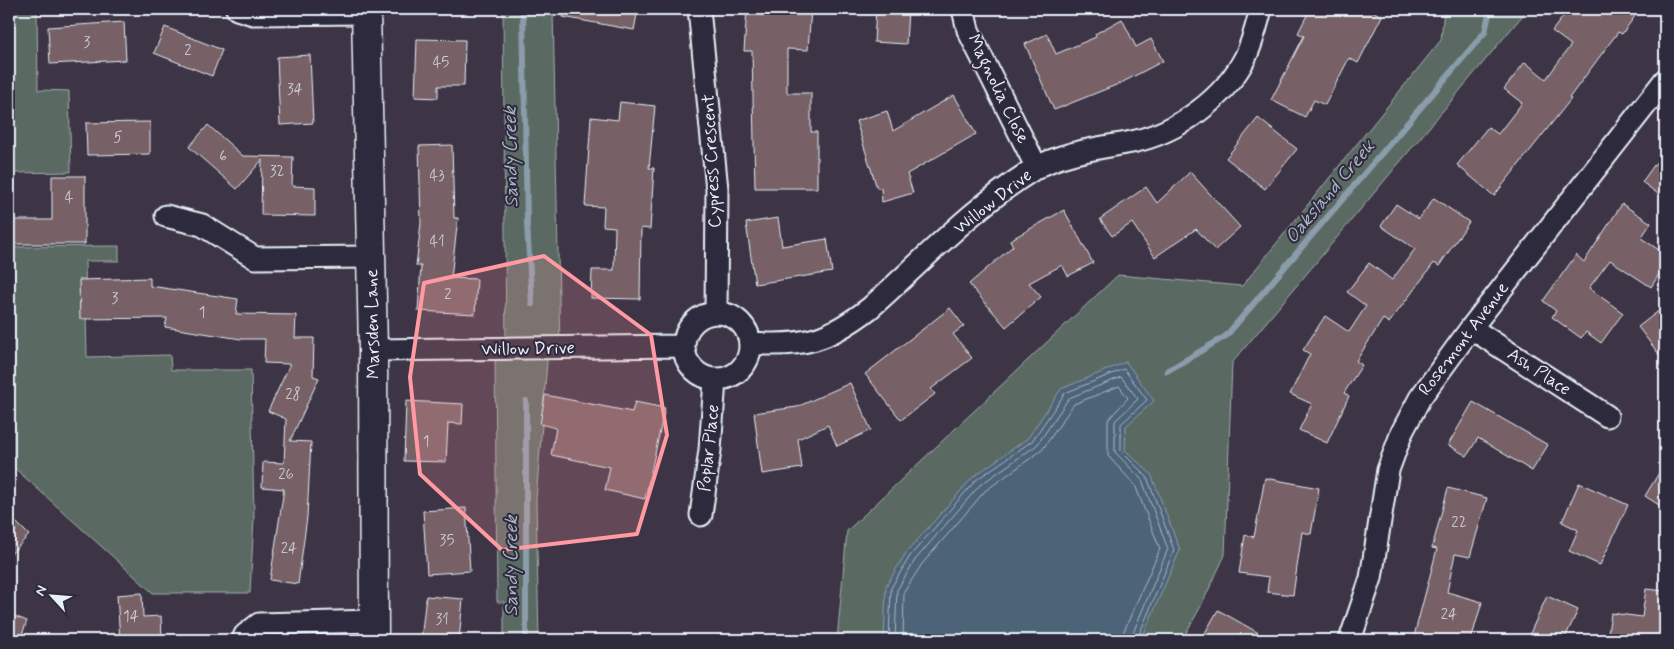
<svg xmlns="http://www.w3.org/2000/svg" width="1674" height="649" font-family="Mynerve,sans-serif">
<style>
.green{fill:#5a6b63;stroke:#a1aeae}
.water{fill:#4d6378;stroke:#8b9cab}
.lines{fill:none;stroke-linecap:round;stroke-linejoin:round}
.shore{stroke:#aab8c5;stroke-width:1}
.stream{stroke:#8b9cab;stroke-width:6}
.building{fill:#776166;stroke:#e8f1f8}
.street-casing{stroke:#e8f1f8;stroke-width:25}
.secondary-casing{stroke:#e8f1f8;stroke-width:31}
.street{stroke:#2f2a3d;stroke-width:21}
.secondary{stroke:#2f2a3d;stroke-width:28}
.marked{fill:#ff9aa2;fill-opacity:0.2;stroke:#ff9aa2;stroke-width:4;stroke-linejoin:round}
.labels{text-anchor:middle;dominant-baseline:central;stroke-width:4;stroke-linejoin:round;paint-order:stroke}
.number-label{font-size:15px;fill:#cccdd4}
.street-label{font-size:18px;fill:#e8f1f8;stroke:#2f2a3d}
.water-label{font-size:19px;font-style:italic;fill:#aab8c5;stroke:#2f2a3d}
</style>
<rect width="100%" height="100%" fill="#3d3545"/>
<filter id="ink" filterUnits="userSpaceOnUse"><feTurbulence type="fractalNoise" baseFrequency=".02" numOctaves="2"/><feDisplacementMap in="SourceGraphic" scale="10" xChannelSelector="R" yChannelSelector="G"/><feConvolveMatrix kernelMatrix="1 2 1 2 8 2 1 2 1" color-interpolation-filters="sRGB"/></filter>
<g filter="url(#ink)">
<path class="green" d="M503,9H553L560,349H548L536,500L539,640H504V602H497L495,350L506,349Z
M1444,9H1528L1232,363L1225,555L1200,608L1182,640H837L847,531L1118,275L1242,286L1441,40Z
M9,10H37L38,90L69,91L71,172L11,173L12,247L119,246V261H85L87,357L170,355L171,370H251L254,518L250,593H153L9,463Z"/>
<path class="water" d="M1126,362L1154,401L1126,426L1125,450L1151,474L1180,550L1141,640H884L886,586L906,553L973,477L1028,438L1061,389Z"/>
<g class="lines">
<path class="shore" d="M889,640L891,588L910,556L976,480L1032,441L1065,393L1124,369L1147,400L1121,424V451L1147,477L1174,550L1137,640
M895,640L897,590L915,560L980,485L1037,445L1069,398L1121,377L1138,399L1115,421V452L1142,480L1168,549L1130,640
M903,640L904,592L922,564L985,491L1042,450L1074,404L1119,386L1128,398L1108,420V456L1135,485L1160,549L1124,631L1123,640"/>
<path class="stream" d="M523,9L527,224L532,304
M1167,371L1226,336L1485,32L1490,9
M526,640V401"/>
</g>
<path class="building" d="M564,9H638L634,30L563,17Z
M747,9H811L808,50L787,49V93H811V132H817V188H755L752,51H744Z
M876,9H908L906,44L874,42Z
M1310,9H1368L1382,16L1358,63L1349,58L1325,105L1314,100L1305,117L1271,100L1304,36L1298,33Z
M1569,9H1640L1622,34L1618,32L1569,98L1571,99L1494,196L1457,165L1488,127L1498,134L1522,103L1504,89L1525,62L1546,79L1571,45L1552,31Z
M1122,19L1136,47L1151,39L1163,61L1121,83L1054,110L1025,44L1047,34L1056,54L1096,37L1095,34Z
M124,22L126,60L50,64L48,27Z
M165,27L222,50L212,76L154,53Z
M417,39L465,40L464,86H438V98L415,97Z
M310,55L313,123L280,125L277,57Z
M954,95L976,134L907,174L913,193L882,202L881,188H877L856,121L887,111L893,131Z
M620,102L655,106L649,168H654L650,229L641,228L640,299L591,298L592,270H614L615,227L603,226L604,207L585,206L591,117L618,120Z
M1258,118L1297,149L1265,189L1226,158Z
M150,122V154L87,155L86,123Z
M208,125L243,156L293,157L292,186L315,187V216L261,215L262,160L237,189L189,147Z
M452,145L454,218H458L451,278L477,279L475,314L418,311L421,266H416L421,223L419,146Z
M1665,150V199L1642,182Z
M1190,172L1240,227L1215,250L1196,229L1155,257L1132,223L1112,236L1100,219L1146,187L1157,203Z
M52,176H85V244H9V220H52Z
M1434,198L1469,222L1439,266L1434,263L1389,323L1383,319L1356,361L1362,365L1344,393L1349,396L1327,443L1299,430L1312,404L1290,394L1310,354L1303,350L1325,316L1349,332L1366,306L1347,292L1369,263L1392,280L1415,249L1381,226L1396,204L1419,219Z
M1622,204L1651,223L1641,238L1665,254V265L1651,287L1610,260L1589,288L1623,313L1601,343L1586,332L1581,338L1552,317L1556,311L1543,301L1576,255L1584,262Z
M1064,210L1093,263L1068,276L1062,265L1029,283L1041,297L1006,327L969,284L1013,246L1010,240Z
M778,218L782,246L827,239L832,272L755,284L746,223Z
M150,278V286L238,299L236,314L296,315L295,338H314L313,376L319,378L290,441L311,442L307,517L298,584L270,580L284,489L262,487L263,462L284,463L286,419L268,411L290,364L264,363L265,339H241L165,327L167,318L80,319L79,280Z
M1665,306V362L1638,327Z
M950,308L964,326L953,334L972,358L931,389L935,394L901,420L865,374Z
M850,383L871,430L837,446L828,425L798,439L802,468L762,474L754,413L797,407Z
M545,395L632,412L635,402L665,408L645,499L605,490L610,467L551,455L556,428L540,424Z
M406,401L463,404L462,424L448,423L446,462L404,461Z
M1473,402L1548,445L1532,471L1478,438L1467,456L1448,445Z
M1665,463V509L1645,496Z
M1265,478L1319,488L1311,534L1302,532L1293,595L1267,592L1269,577L1239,573L1245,535L1254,537Z
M1579,483L1628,505L1600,565L1569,551L1578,530L1562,522Z
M1448,488L1487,498L1470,557L1455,554L1447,592L1482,602L1471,640H1413L1437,549L1432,548Z
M466,508L470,571L427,574L423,511Z
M9,515L29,535L9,556Z
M1646,589L1665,591V640H1607L1611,613L1642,617Z
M142,593L143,617L161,616L162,637L120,640L117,595Z
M426,596L463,599L459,640H421Z
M1547,596L1578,610L1564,640H1527Z
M1218,610L1271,640H1201Z
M9,614L27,621L20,640H9Z"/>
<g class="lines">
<g class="street-casing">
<path id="street" d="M237,9L253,14L366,13
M699,9L717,189L716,313
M963,9L968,30L1037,168
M166,216L202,225L255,258L372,257
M684 346a33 33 0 1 1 66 0a33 33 0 1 1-66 0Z
M1471,328L1607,416
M750,343C804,347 827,341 870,308C923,261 974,206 1034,169C1063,152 1100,148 1132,142C1179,132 1225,98 1246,56C1253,41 1257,24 1261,9
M373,350L683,346
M701,515L710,450L715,380
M243,640L245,635L259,624L374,621
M1350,640L1371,578L1388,470L1402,432L1420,398L1471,328L1665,80"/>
</g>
<g class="secondary-casing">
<path id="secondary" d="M366,9L373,350L374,640"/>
</g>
<use href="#street" class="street"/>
<use href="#secondary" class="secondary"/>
</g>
</g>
<path class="marked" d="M544,256L651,335L667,435L637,534L502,550L420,474L410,377L424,283Z"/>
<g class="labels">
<g class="number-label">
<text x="87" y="43">3</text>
<text x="188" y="51">2</text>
<text x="441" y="63">45</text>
<text x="295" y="90">34</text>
<text x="118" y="138">5</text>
<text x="223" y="157">6</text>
<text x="277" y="172">32</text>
<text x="437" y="176">43</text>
<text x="69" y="198">4</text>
<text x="437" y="242">41</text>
<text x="448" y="295">2</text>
<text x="115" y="299">3</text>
<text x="202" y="313">1</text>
<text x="293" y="395">28</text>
<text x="426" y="442">1</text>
<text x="286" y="475">26</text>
<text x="1459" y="523">22</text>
<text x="447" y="541">35</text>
<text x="289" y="549">24</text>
<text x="1449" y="615">24</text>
<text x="131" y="617">14</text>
<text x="442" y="620">31</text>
</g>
<g class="street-label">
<text transform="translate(998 89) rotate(64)">Magnolia Close</text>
<text transform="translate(712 161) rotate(-93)">Cypress Crescent</text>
<text transform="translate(993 202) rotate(-38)">Willow Drive</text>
<text transform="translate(373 324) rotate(-91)">Marsden Lane</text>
<text transform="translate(1464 339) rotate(-53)">Rosemont Avenue</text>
<text transform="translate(528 349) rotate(-1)">Willow Drive</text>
<text transform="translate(1539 372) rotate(33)">Ash Place</text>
<text transform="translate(709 448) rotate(-84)">Poplar Place</text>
</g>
<g class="water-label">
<text transform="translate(511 157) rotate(-91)">Sandy Creek</text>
<text transform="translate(1330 192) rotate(-50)">Oaksland Creek</text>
<text transform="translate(511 566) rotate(-90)">Sandy Creek</text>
</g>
</g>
<rect width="1674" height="649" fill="none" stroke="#2f2a3d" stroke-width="30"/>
<rect x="15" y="15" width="1644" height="619" fill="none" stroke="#e8f1f8" stroke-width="2" filter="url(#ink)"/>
<g transform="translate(52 596) rotate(296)" stroke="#2f2a3d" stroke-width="4" paint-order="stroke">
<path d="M0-4L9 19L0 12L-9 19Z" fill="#e8f1f8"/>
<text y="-8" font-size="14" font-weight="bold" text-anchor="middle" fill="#e8f1f8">N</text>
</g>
</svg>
